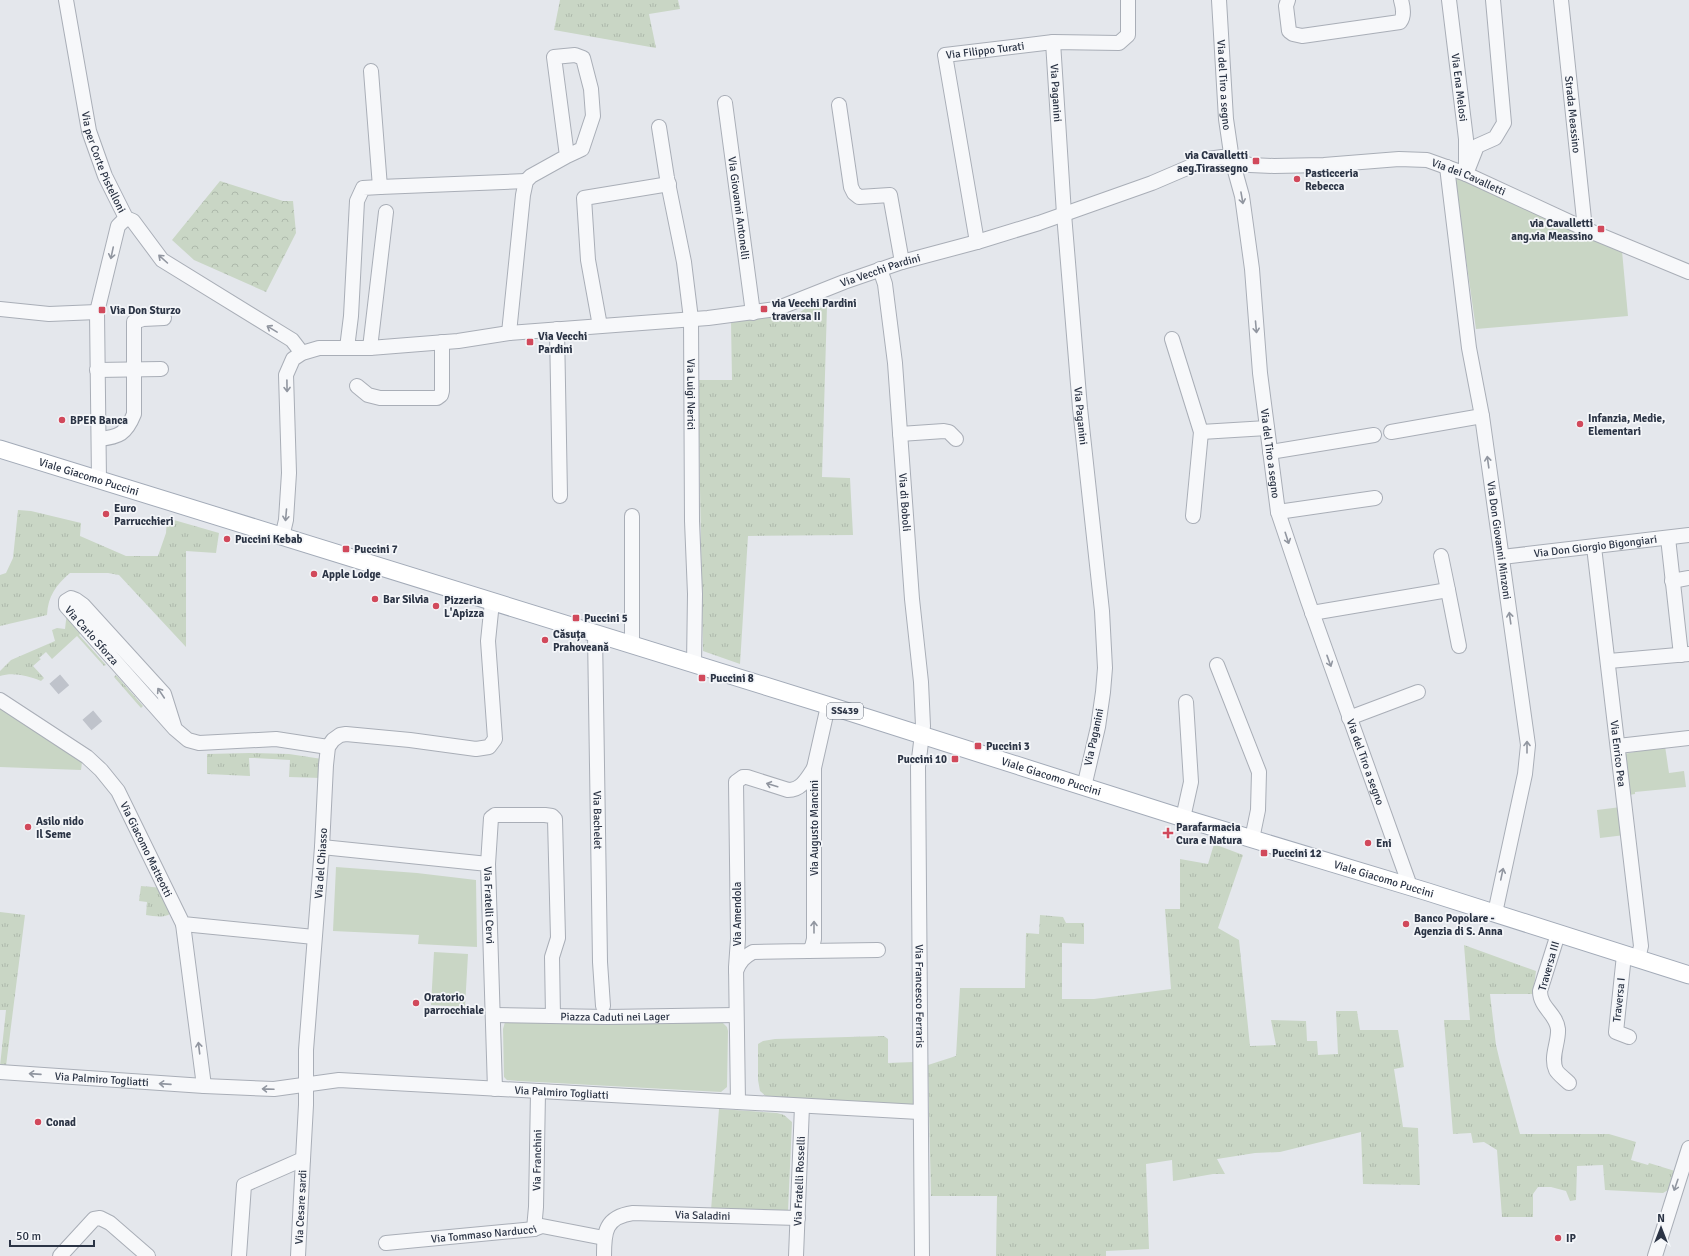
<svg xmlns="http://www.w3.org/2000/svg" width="1689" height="1256" font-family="Signika,sans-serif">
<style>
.grass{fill:url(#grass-tufts)}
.forest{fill:url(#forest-crowns)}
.green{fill:#c9d6c5}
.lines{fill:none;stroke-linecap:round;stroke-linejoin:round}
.minor-tunnel{stroke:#bfc3cb;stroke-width:14;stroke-dasharray:14 7;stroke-linecap:butt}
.minor-casing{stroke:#a9aeb7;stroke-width:16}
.major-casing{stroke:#a3abb8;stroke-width:19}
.minor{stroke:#f7f8fa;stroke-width:14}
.major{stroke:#fff;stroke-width:17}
.oneway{stroke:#9196a0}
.poi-dot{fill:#d1495b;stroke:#f4f6f9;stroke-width:1.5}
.labels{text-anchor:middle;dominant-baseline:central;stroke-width:3.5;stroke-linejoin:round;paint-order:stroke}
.shield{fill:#f4f6f9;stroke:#676e7b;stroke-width:1}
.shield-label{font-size:10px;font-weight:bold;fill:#2b3445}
.street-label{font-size:11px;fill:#2b3445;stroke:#f4f6f9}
.poi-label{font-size:11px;font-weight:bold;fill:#2b3445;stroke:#f4f6f9;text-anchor:start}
</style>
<defs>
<pattern id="grass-tufts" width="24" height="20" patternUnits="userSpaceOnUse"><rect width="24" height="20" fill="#c9d6c5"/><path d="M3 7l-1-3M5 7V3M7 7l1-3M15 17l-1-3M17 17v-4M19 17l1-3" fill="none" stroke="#adb8ab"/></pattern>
<pattern id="forest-crowns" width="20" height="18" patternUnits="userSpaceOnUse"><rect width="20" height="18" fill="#c9d6c5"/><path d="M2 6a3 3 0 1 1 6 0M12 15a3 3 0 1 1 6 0" fill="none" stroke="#adb8ab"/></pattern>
</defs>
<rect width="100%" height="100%" fill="#e4e7ec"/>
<path class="grass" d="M560,0H678L680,9L649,14L656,48L554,30Z
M809,306H827L822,477L850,478L853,535L748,536L740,664L703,651L698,380H732L731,321L796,315Z
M18,510L31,511L81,523L80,536L126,556H158L166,533L167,518L219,533L216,553L186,551V647L119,575L108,573H70C56,585 48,596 47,615L0,626V575L6,573L13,558Z
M67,612L84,630L79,635L106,665L104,666L77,636L52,659L46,652L39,658L41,659L33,666L44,678L41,681C28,676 14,672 0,676V671L11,660L55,641L52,630L57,628L65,629Z
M116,675L143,706L141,708L114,677Z
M250,753L289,754L322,759L321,778L289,777L290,760L254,758H249L250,776L207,774V754Z
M1214,844L1243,855L1218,928L1239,940L1250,1046L1276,1045L1271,1020L1306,1021L1307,1041H1317L1318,1055L1338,1054L1336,1011H1357L1360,1030H1398L1404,1067L1394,1069L1403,1127L1418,1128L1420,1185L1363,1184L1361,1132L1280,1152L1255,1153L1217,1159L1225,1174H1213L1173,1181L1172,1160L1146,1164L1149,1249L1106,1251V1256H996L997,1196H931L928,1065L956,1056L960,988H1025L1026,933L1039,934L1040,915L1063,917L1066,923H1084V944L1062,943V999H1094L1171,989L1165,909H1180V859L1208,864Z
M141,886L163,888L172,912C166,919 154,916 146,915L147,902L139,901Z
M0,912L25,915L6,1066H0L6,1010H0Z
M1464,945L1536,971L1533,994H1490L1496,1045L1500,1062L1520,1134H1609L1636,1142L1631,1160L1648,1165L1649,1163L1675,1171L1670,1189L1663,1193L1605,1190L1603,1165L1577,1166L1576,1200L1570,1201L1566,1191L1551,1187H1538L1533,1194V1217H1502L1497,1150L1484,1142L1473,1143L1471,1133L1453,1134L1444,1020H1470Z
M884,1036L888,1039V1063L914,1062V1104L910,1107L767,1097L760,1091L758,1080V1044L763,1041L775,1039Z
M719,1109L777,1113L784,1115L792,1122L788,1211L711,1210Z"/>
<path class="forest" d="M220,181L283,201H293L296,233L266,292L194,260L172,240Z"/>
<path class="green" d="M1454,175L1622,251L1628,316L1476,329Z
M0,708L82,762L81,770L0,767Z
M1665,746L1669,773L1684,771L1686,787L1635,792V794L1629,795L1624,754Z
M1621,807L1625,835L1600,838L1597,810Z
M336,867L417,873L476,880L477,947L418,944L419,935L333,931Z
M434,952L468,954L465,1007L431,1005Z
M721,1021L727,1027L728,1031L727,1087L721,1092L518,1081L507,1080L504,1077L503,1029L505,1022Z"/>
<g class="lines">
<path class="minor-tunnel" d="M54,689L68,677
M87,725L100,714"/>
<g class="minor-casing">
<g id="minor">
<path id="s1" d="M66,0L89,131L105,176L126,218L133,221L162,260L292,340L302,353"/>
<path id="s2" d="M1219,0L1226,119L1232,160L1242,196L1252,269L1260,373L1278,512L1308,601L1410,886"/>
<path d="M1288,0L1286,6L1289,31L1293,34L1302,36L1400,22C1405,16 1403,7 1401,0"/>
<path id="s3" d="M1449,0L1466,139V168"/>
<path id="s4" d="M1561,0L1585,229"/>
<path id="s5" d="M1053,42L1064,214L1080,408L1102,611L1105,668L1103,692L1098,727L1084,787"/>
<path d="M371,71L380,187L526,181"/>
<path id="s6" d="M725,103L753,313"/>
<path d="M839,105L851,187L854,193L859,197L890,195L902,262"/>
<path id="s7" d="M659,127L667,178L684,262L691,319L692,521L695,594L694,664"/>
<path id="s8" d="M1447,167L1469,348L1482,416L1528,745L1525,774L1495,913"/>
<path d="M1466,174L1477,146L1495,138L1504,123L1493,0"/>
<path id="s9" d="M977,242L945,55L1053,42L1119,43L1128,35V0"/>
<path id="s10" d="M880,269L885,284L895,363L912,599L921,682L923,726L918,767L922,1256"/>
<path d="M0,309L49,314L97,312"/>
<path d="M600,326L588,260L584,198L669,184"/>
<path d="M557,329L560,496"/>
<path d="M509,333L523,195L526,181L531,176L567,156L554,57L575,55L583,58L591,89L593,116L582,149L567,156"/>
<path d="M1172,339L1201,432L1193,516"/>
<path d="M347,348L351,316L357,201L363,188L380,187"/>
<path d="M370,348L386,212"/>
<path d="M97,370L161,369"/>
<path d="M357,386L368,395L380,398H437L441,395L442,391V342"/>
<path d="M1201,432L1267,428"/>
<path d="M1391,432L1482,416"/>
<path d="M900,434L944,431L949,432L956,439"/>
<path d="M99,439C119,437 126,434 134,414V322L143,319L164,318"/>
<path d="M1270,452L1374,435"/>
<path d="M99,480L97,312L118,226L126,218"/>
<path d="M1278,512L1375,498"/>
<path id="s11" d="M282,537L286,520L289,473L286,375L293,359L302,353L319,348H370L458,341L509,333L708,318L776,309L844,282L902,262L977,242L1039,223L1152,183L1208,159L1222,157L1250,165L1274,166L1324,165L1399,159L1427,160L1466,174L1585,229L1689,272"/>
<path d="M1668,538L1681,655"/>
<path id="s12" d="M1594,547L1641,946L1638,959"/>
<path id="s13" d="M1502,557L1689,535"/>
<path d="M1672,581L1689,578"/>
<path d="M1448,590L1459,646"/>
<path d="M1312,613L1448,590L1441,556"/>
<path id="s14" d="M595,634L600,962L603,1006"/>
<path d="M632,645V516"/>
<path d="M1609,661L1689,654"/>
<path d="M1217,665L1259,772L1258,810L1252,839"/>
<path id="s15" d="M0,700L87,757L101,770L118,791L183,924L314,937"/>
<path d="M1349,718L1418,692"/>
<path id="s16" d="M175,729L164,694L83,605L76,600L71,598L66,601V606L175,729L188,740L199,743L276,739L328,747"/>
<path d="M1618,746L1689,738"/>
<path d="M1183,818L1191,782L1186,702"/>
<path id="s17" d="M322,847L488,864L495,1089"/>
<path d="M488,864L491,818L495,815H545L552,816L555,819L558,938L552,957L553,1016"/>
<path d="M183,924L204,1086"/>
<path d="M1558,934L1540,991C1540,1008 1556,1013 1558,1029C1559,1042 1550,1057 1556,1070C1558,1074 1565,1079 1569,1083"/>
<path d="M808,951L878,950"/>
<path d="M1624,955L1616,1032L1629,1037"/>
<path d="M736,971C740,961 744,957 753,952L808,951L812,947L814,939V768L828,706"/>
<path id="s18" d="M494,1015L607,1017L736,1015"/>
<path id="s19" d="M0,1072L204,1086L274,1089L339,1080L919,1112"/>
<path d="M738,1102L736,967L738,939L736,782L743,777H747L788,790C801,790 807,779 814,768"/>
<path id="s20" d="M534,1229L536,1207L538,1092"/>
<path id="s21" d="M386,1243L534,1229L542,1226L604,1238"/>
<path d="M60,1256L94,1219L100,1218L110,1223L148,1256"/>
<path id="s22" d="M239,1256L244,1185L303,1159L306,1105V1050L322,847L326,765L328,747L333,740L340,735L346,734L410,740L476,749L489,747L495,739L488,641L492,602"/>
<path id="s23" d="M298,1256L303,1159"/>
<path id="s24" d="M604,1256C604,1232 605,1217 633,1213L798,1218"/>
<path id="s25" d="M796,1256L802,1106"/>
<path d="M1655,1256L1689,1148"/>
</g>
</g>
<g class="major-casing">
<g id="major">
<path id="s26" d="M0,449L846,711L1183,818L1428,892L1689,975"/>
</g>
</g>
<use href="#minor" class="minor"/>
<use href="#major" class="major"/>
</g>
<defs><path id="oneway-shaft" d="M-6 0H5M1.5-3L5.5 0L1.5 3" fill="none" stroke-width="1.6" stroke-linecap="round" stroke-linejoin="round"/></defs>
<g class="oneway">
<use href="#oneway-shaft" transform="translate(1242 198) rotate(80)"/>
<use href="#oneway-shaft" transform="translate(112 253) rotate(102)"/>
<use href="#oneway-shaft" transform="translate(163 259) rotate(-138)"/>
<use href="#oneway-shaft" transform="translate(1256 327) rotate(85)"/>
<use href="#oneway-shaft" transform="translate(272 329) rotate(-149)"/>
<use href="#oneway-shaft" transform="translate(287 386) rotate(89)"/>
<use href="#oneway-shaft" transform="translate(1488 462) rotate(-98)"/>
<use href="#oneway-shaft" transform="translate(286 515) rotate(95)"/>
<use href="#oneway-shaft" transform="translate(1287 538) rotate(72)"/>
<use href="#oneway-shaft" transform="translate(1510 618) rotate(-98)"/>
<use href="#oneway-shaft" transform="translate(1329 661) rotate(70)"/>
<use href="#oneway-shaft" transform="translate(161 693) rotate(-124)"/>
<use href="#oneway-shaft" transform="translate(1527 747) rotate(-90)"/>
<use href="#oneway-shaft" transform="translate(772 785) rotate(-163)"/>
<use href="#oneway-shaft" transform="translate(1502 874) rotate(-78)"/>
<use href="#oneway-shaft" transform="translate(814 927) rotate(-90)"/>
<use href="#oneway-shaft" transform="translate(199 1048) rotate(-97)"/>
<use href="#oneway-shaft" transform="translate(35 1074) rotate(-176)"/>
<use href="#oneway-shaft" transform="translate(165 1084) rotate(-176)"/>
<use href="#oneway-shaft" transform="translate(268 1089) rotate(-178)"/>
<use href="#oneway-shaft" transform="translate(1676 1185) rotate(109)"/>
</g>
<g class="poi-dot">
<rect x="1252" y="157" width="8" height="8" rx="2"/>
<circle cx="1297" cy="179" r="4"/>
<rect x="1597" y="225" width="8" height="8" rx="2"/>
<rect x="760" y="305" width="8" height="8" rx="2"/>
<rect x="98" y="306" width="8" height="8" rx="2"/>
<rect x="526" y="338" width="8" height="8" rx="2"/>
<circle cx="62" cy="420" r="4"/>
<circle cx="1580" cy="424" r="4"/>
<circle cx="106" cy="514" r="4"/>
<circle cx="227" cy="539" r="4"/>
<rect x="342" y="545" width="8" height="8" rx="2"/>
<circle cx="314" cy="574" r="4"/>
<circle cx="375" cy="599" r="4"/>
<circle cx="436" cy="606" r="4"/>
<rect x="572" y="614" width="8" height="8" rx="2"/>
<circle cx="545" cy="640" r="4"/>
<rect x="698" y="674" width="8" height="8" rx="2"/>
<rect x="974" y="742" width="8" height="8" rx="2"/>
<rect x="951" y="755" width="8" height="8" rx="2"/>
<circle cx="28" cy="827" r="4"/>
<path d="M1166 827h4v4h4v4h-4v4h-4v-4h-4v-4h4z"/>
<circle cx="1368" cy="843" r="4"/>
<rect x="1260" y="849" width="8" height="8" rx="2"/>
<circle cx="1406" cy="924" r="4"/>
<circle cx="416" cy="1003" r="4"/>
<circle cx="38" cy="1122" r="4"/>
<circle cx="1558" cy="1238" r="4"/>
</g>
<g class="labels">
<rect class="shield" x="827" y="703" width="36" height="16" rx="3"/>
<g class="shield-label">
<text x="845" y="711">SS439</text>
</g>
<g class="street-label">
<text stroke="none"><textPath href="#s9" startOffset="230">Via Filippo Turati</textPath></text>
<text stroke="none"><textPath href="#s2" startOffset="85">Via del Tiro a segno</textPath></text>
<text stroke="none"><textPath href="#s3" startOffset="88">Via Ena Melosi</textPath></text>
<text stroke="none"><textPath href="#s5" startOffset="51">Via Paganini</textPath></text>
<text stroke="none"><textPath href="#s4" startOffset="115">Strada Meassino</textPath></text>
<text stroke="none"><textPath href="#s1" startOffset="167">Via per Corte Pistelloni</textPath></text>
<text stroke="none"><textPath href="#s11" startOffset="1391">Via dei Cavalletti</textPath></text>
<text stroke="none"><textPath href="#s6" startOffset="106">Via Giovanni Antonelli</textPath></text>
<text stroke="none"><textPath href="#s11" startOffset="779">Via Vecchi Pardini</textPath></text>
<text stroke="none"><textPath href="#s7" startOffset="270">Via Luigi Nerici</textPath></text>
<text stroke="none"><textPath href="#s5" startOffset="375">Via Paganini</textPath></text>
<text stroke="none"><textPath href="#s2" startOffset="457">Via del Tiro a segno</textPath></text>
<text stroke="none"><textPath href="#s26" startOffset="93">Viale Giacomo Puccini</textPath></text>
<text stroke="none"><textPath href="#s10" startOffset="235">Via di Boboli</textPath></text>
<text stroke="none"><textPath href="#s8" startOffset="377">Via Don Giovanni Minzoni</textPath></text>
<text stroke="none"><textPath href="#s13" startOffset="94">Via Don Giorgio Bigongiari</textPath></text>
<text stroke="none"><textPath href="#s16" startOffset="221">Via Carlo Sforza</textPath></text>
<text transform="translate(1094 737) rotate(-78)">Via Paganini</text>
<text stroke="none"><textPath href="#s12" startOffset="208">Via Enrico Pea</textPath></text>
<text stroke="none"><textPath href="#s2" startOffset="781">Via del Tiro a segno</textPath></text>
<text stroke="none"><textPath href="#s26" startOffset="1101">Viale Giacomo Puccini</textPath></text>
<text stroke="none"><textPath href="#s14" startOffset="186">Via Bachelet</textPath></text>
<text transform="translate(814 828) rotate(-90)">Via Augusto Mancini</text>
<text stroke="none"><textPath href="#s15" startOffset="215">Via Giacomo Matteotti</textPath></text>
<text stroke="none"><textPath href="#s22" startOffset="432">Via del Chiasso</textPath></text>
<text stroke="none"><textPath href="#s26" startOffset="1449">Viale Giacomo Puccini</textPath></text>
<text stroke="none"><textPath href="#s17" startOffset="208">Via Fratelli Cervi</textPath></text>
<text transform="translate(737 914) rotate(-90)">Via Amendola</text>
<text transform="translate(1549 966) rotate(-74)">Traversa III</text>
<text stroke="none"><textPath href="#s10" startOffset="730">Via Francesco Ferraris</textPath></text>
<text transform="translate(1619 1000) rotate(-84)">Traversa I</text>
<text stroke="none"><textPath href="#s18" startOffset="121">Piazza Caduti nei Lager</textPath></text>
<text stroke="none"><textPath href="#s19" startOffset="102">Via Palmiro Togliatti</textPath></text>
<text stroke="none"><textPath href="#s19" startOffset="563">Via Palmiro Togliatti</textPath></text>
<text stroke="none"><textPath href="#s20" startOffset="69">Via Franchini</textPath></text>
<text stroke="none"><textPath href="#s25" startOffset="75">Via Fratelli Rosselli</textPath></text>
<text stroke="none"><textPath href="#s23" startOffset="49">Via Cesare sardi</textPath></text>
<text stroke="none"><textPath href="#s24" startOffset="129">Via Saladini</textPath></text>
<text stroke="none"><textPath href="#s21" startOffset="98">Via Tommaso Narducci</textPath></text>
</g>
<g class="poi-label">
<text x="1248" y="155" text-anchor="end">via Cavalletti<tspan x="1248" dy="13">aeg.Tirassegno</tspan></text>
<text x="1305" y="173">Pasticceria<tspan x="1305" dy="13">Rebecca</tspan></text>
<text x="1593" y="223" text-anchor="end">via Cavalletti<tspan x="1593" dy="13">ang.via Meassino</tspan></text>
<text x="772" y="303">via Vecchi Pardini<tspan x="772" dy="13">traversa II</tspan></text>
<text x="110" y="310">Via Don Sturzo</text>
<text x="538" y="336">Via Vecchi<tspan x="538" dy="13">Pardini</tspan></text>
<text x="1588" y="418">Infanzia, Medie,<tspan x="1588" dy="13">Elementari</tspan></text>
<text x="70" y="420">BPER Banca</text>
<text x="114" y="508">Euro<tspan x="114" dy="13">Parrucchieri</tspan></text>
<text x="235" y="539">Puccini Kebab</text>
<text x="354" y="549">Puccini 7</text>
<text x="322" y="574">Apple Lodge</text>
<text x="383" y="599">Bar Silvia</text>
<text x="444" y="600">Pizzeria<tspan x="444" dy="13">L'Apizza</tspan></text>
<text x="584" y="618">Puccini 5</text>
<text x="553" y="634">Căsuța<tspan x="553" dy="13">Prahoveană</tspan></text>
<text x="710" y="678">Puccini 8</text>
<text x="986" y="746">Puccini 3</text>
<text x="947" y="759" text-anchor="end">Puccini 10</text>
<text x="36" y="821">Asilo nido<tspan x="36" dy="13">Il Seme</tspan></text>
<text x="1176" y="827">Parafarmacia<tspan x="1176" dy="13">Cura e Natura</tspan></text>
<text x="1376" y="843">Eni</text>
<text x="1272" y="853">Puccini 12</text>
<text x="1414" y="918">Banco Popolare -<tspan x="1414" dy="13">Agenzia di S. Anna</tspan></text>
<text x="424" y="997">Oratorio<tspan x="424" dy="13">parrocchiale</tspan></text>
<text x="46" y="1122">Conad</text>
<text x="1566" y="1238">IP</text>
</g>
</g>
<g transform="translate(1661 1228)" stroke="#f4f6f9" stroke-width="3" paint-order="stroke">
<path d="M0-3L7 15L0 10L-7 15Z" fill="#2b3445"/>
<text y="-6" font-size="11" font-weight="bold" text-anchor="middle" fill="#2b3445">N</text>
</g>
<path d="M10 1240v6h84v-6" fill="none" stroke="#2b3445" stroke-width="2"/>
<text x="16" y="1240" font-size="12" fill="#2b3445" stroke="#f4f6f9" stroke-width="3" paint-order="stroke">50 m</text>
</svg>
